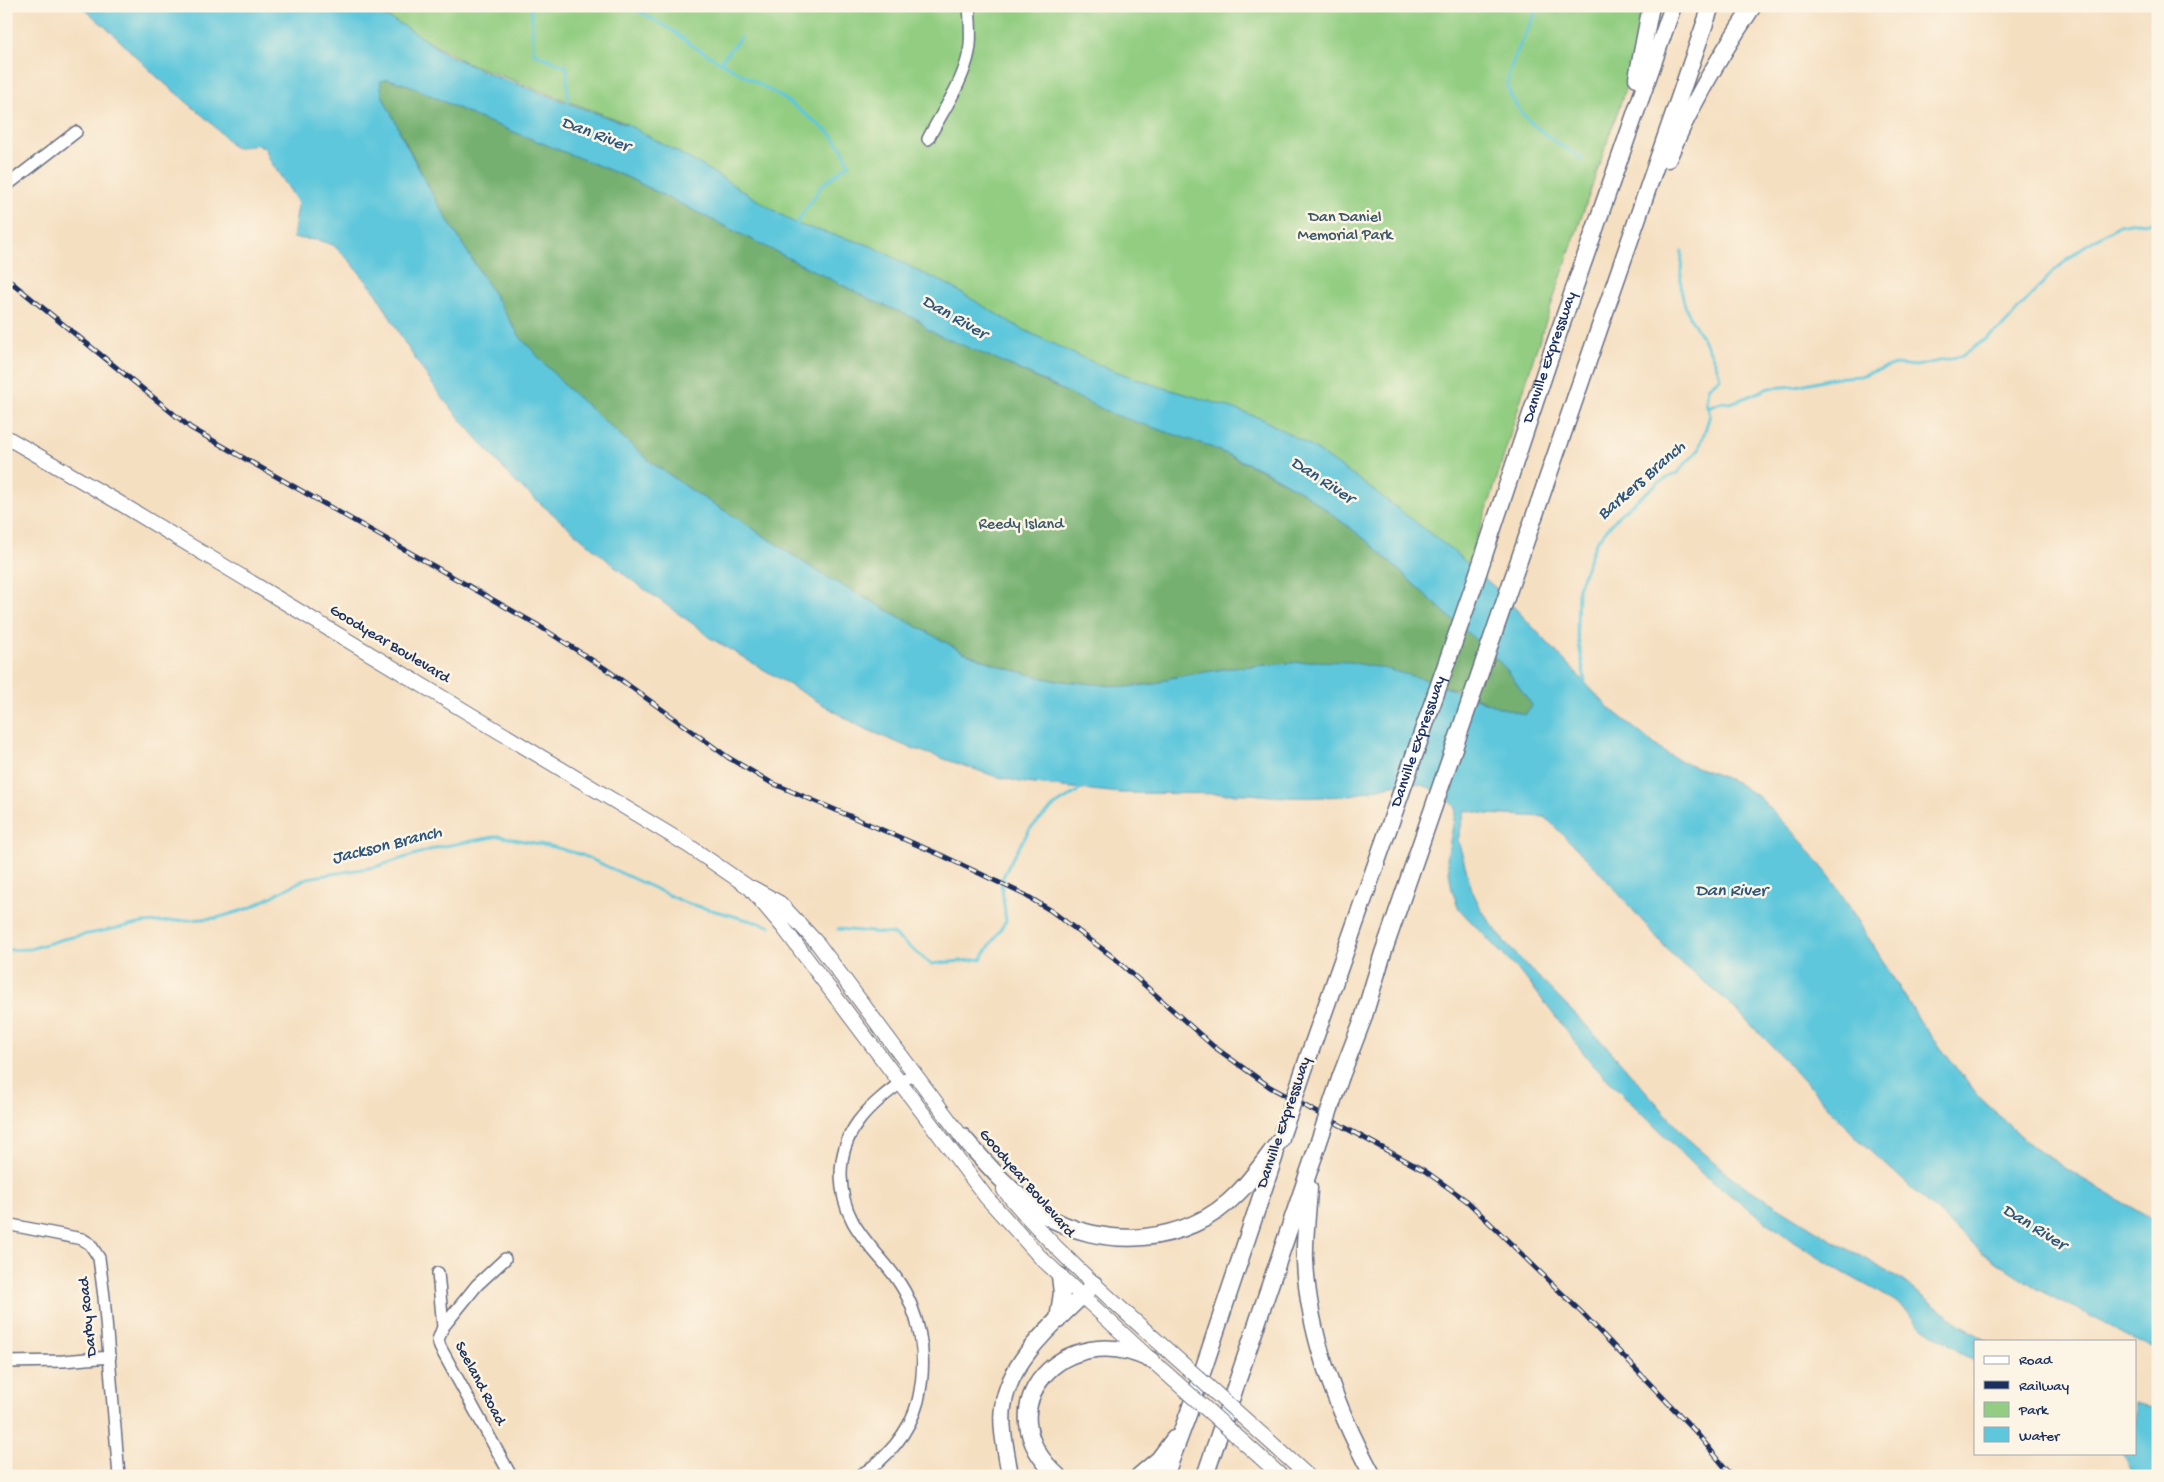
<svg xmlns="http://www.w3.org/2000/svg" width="2164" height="1482" font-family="'Gochi Hand',sans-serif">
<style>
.green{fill:#92cd81;stroke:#567e70}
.forest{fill:#75b06f;stroke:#487066}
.water{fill:#5fc7dc;stroke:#3d7b9d;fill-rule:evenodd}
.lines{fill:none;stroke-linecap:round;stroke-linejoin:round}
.stream{stroke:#5fc7dc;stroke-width:3}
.minor-casing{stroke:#676d81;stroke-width:14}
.major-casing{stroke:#676d81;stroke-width:16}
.highway-casing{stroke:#676d81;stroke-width:19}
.minor{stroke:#fff;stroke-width:11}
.major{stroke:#fff;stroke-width:14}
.highway{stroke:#fff;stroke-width:16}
.rail-casing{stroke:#1b2f5e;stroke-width:5}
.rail{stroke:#fcf5e5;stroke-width:3;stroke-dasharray:9;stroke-linecap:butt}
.major-bridge-casing{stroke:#676d81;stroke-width:16;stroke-linecap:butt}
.highway-bridge-casing{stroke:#676d81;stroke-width:19;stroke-linecap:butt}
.major-bridge{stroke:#fff;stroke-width:14}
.highway-bridge{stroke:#fff;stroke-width:16}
.labels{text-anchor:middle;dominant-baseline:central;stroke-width:5;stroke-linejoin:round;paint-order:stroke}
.park-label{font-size:16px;fill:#395667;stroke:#fcf5e5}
.street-label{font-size:16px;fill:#1b2f5e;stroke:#fcf5e5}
.water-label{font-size:18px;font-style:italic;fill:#2c557e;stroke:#fcf5e5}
</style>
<rect width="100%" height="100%" fill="#fcf5e5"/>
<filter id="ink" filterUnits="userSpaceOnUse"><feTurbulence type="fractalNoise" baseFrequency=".02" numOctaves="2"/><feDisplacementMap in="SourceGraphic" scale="10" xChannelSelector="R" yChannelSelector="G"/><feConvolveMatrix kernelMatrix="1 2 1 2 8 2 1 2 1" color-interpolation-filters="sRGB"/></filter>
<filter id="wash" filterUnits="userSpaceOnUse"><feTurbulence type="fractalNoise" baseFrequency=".0096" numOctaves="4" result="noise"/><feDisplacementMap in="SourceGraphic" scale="20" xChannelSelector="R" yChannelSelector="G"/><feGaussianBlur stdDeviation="1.12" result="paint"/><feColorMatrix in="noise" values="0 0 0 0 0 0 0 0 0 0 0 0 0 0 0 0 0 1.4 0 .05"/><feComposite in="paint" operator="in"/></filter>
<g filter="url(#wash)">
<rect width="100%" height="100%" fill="#f5dfc1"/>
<path class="green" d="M370,6H1643L1635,58L1627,84L1534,356L1491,498L1465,572L1090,366L798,227L623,122L467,63L376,13Z"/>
<path class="forest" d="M388,79L409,85L474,116L627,177L874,301L919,320L927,329L1012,366L1052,386L1206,445L1267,473L1305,494L1366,540L1454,621L1495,656L1507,670L1532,705L1525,715L1493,705L1456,689L1314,661L1230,668L1170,678L1155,684L1126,687L1052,680L1005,668L963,652L818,572L740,520L697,494L651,462L567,388L520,337L436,201L386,104L380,89L381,81Z"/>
<path class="water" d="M81,6H366L406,27L448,55L490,74L628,125L701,165L796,224L866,244L882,251L920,272L945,283L1020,328L1070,352L1104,367L1154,385L1229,407L1263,419L1317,450L1376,492L1452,550L1498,590L1608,707L1664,752L1681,761L1736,782L1760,798L1804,844L1834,882L1920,1021L1977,1095L2032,1146L2076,1175L2158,1223V1351L2038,1289L1980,1251L1856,1137L1773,1047L1726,1000L1674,957L1597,869L1545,817L1486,814L1465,810L1458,840L1472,890L1481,909L1506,944L1607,1047L1688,1139L1728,1174L1746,1187L1818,1232L1899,1278L1952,1319L1988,1341H1975V1361L1923,1327L1895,1301L1844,1273L1795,1243L1706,1177L1593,1065L1526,979L1459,909L1452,890L1447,858L1456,808C1450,799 1445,796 1436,791C1405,773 1375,793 1343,796C1313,798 1281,798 1251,794L1120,793L1025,783L994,776L903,745L861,727L707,636L700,629L626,576L514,481L439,394L406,345L377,294L350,261L333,245L317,240L293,238L298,204L296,199L269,159L266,149L256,144L235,148L209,121L156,76L110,31ZM388,79L409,85L474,116L627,177L874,301L919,320L927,329L936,334L1012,366L1115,415L1206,445L1267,472L1305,494L1366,540L1454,621L1494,656L1507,670L1532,705L1525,715L1493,705L1427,680L1386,669L1349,662L1314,661L1230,668L1170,678L1155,684L1126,687L1052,680L1005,668L963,652L818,572L740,520L697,494L651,462L567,388L520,337L436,201L400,133C395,115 379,100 381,81Z
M2135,1403L2158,1409V1476H2135L2123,1453H2135Z"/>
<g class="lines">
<path class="stream" d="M531,6L534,53L567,67L568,105
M630,6L672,30L693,46L785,99L831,134L842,148L849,164L822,185L796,224L798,226
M1540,6C1532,19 1504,74 1508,87C1517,122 1556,140 1583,160
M721,61L741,37
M1708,407L1721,402L1730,403L1739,400L1769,388L1796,386L1832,378L1860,376L1896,364L1916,366L1962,356L2002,327L2055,270L2083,247L2119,225L2136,222L2149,223L2158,219
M1582,682L1585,681L1577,631L1578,588L1596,542L1620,514L1659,482L1677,473L1699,449L1710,415L1706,402L1708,388L1720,378C1714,347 1687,323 1682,294C1679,281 1682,265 1682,251
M838,929L893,934L931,964L981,959L1006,921L1001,881L1012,859L1030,829L1053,807L1080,790L1079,787
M6,950L30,949L63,939L143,923L217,918L250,908L307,878L375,867L439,847L499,836L554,847L582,855L686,903L770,926"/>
</g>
</g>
<g filter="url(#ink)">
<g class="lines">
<g class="minor-casing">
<path id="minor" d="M928,139C942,112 963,83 969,52C972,38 970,21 969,6
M6,186L76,132
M6,1224L82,1239L90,1244L99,1258L104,1297L119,1476
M438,1273L443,1327L438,1340L440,1347L511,1476
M443,1327L477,1285L505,1259
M6,1362L63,1361L110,1357
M859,1476C886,1460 910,1432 918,1401C926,1367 924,1337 911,1305C891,1254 842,1239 841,1175C841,1156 847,1137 858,1122C873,1102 895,1087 915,1072"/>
</g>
<g class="major-casing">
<path id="major" d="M6,437L118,502L689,846L750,888L783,927L986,1197L1041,1258L1150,1359
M753,888L780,903L818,944L967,1144
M1004,1190C1052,1248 1108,1297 1164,1347
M1266,1438L1308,1476
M1260,1457L1281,1476"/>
</g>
<g class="highway-casing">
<g id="highway">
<path d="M1637,78L1651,6"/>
<path d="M1668,159C1690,105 1721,54 1753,6"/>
<path id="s1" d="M1309,1055L1474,585L1547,366L1673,6"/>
<path d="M1341,1076L1363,1019L1383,953L1711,6"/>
<path d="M962,1136C985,1162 1012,1194 1041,1213C1102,1251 1187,1246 1238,1193C1254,1177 1267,1157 1281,1139"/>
<path d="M1309,1188C1308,1212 1304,1236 1305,1260C1308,1336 1337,1410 1373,1476"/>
<path d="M1058,1320L1062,1293L1060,1276"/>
<path d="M1010,1476C1007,1454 1000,1429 1003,1407C1010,1356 1060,1319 1094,1284"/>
<path d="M1058,1476C981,1408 1065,1316 1151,1360"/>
<path d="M1139,1476L1159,1459L1174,1439"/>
<path d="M1165,1476L1189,1412L1275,1155"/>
<path d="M1205,1476L1314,1156"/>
</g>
</g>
<use href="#minor" class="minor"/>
<use href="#major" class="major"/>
<use href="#highway" class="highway"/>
<g class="rail-casing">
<path id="rail" d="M6,278L191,428L539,626L606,669L729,758L770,782L941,855L1025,895L1050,910L1113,957L1213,1046L1270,1087L1425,1171L1467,1201L1583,1314L1695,1431L1732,1476"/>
</g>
<use href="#rail" class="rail"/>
<g class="major-bridge-casing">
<path id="major-bridge" d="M1164,1347L1266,1438
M1157,1365L1260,1457"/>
</g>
<g class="highway-bridge-casing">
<path id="highway-bridge" d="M1282,1134L1309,1055
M1314,1156L1341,1076"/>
</g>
<use href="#major-bridge" class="major-bridge"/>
<use href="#highway-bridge" class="highway-bridge"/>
</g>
</g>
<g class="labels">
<g class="park-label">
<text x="1345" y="218">Dan Daniel<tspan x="1345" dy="18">Memorial Park</tspan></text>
<text x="1021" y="525">Reedy Island</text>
</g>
<g class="street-label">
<text stroke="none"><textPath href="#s1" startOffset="738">Danville Expressway</textPath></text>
<text transform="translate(389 645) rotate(31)">Goodyear Boulevard</text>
<text stroke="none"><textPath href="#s1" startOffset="332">Danville Expressway</textPath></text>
<text transform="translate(1285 1123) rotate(-71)">Danville Expressway</text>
<text transform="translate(1026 1184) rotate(49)">Goodyear Boulevard</text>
<text transform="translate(89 1317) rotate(-96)">Darby Road</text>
<text transform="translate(479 1384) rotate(62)">Seeland Road</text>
</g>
<g class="water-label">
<text transform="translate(595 135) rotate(21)">Dan River</text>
<text transform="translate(954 318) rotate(30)">Dan River</text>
<text transform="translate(1322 481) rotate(33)">Dan River</text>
<text transform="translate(1642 481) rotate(-41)">Barkers Branch</text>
<text transform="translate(387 846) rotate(-14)">Jackson Branch</text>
<text x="1731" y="891">Dan River</text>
<text transform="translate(2034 1228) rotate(32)">Dan River</text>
</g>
</g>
<rect width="2164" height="1482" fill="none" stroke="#fcf5e5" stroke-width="25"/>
<rect x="1974" y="1340" width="162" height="115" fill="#fcf5e5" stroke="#a2a6af"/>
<rect x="1984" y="1356" width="25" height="8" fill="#ffffff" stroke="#a2a6af"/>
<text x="2019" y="1364" font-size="15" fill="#1b2f5e">Road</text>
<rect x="1984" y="1381" width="25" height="8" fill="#1b2f5e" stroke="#a2a6af"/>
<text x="2019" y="1390" font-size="15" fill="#1b2f5e">Railway</text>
<rect x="1984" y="1402" width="25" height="15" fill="#92cd81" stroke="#a2a6af"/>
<text x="2019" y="1414" font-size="15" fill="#1b2f5e">Park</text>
<rect x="1984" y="1427" width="25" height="15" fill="#5fc7dc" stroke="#a2a6af"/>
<text x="2019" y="1440" font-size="15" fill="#1b2f5e">Water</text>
</svg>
